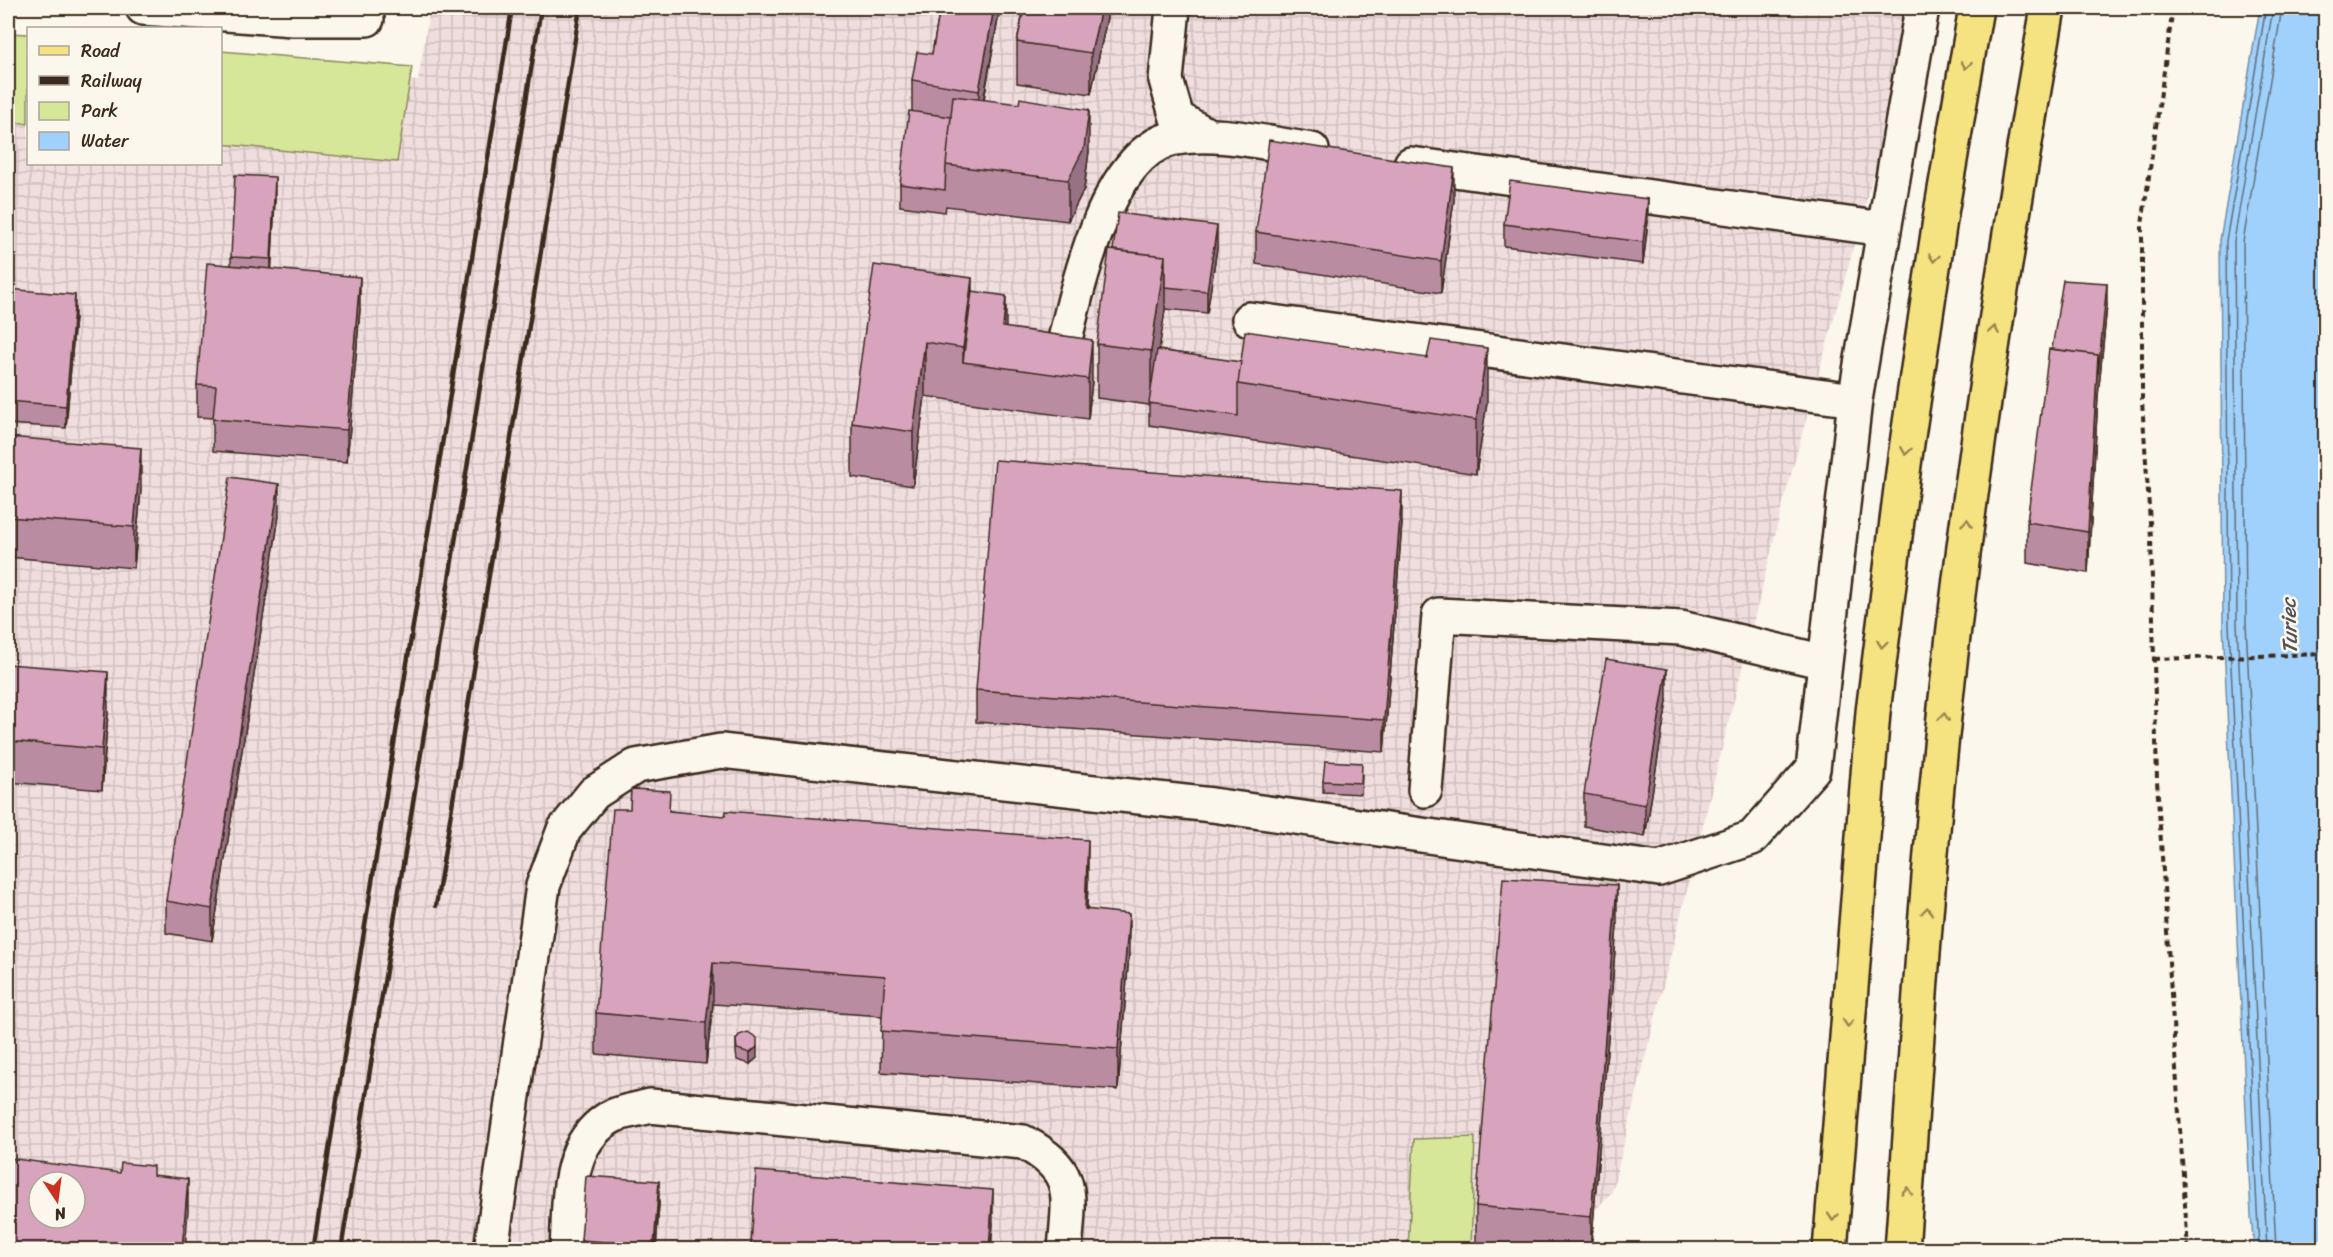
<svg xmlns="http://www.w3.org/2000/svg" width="2333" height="1257" font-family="Sriracha,sans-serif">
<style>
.industrial{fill:url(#industrial-grid);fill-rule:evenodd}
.green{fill:#d6e79a;stroke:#88885c;stroke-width:1.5}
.water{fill:#9fd1fc;stroke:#778ea3;stroke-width:1.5}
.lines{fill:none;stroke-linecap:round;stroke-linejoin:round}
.shore{stroke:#636d77;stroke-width:1.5}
.minor-casing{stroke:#3b2a1e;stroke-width:38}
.major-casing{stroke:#3b2a1e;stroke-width:38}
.path{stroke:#3b2a1e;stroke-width:4;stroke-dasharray:6 4.5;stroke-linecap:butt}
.minor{stroke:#fbf7ec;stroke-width:33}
.major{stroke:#f5e382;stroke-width:33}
.rail{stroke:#3b2a1e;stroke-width:4.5}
.wall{fill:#ba8ca2;stroke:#3b2a1e;stroke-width:1.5}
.shaded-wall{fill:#977284;stroke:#3b2a1e;stroke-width:1.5}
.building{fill:#d8a3bc;stroke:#3b2a1e;stroke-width:1.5;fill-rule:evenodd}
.oneway{stroke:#988650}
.labels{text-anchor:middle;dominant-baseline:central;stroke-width:5;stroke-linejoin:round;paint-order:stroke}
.water-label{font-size:21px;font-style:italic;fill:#545456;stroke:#fbf7ec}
</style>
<defs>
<pattern id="industrial-grid" width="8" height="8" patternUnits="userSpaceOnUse" patternTransform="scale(1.5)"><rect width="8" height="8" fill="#f0dede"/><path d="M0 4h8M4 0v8" fill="none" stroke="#cfbfbe"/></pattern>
</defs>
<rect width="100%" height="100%" fill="#fbf7ec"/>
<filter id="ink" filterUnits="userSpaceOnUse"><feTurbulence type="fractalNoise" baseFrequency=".0167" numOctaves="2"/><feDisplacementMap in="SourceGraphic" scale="12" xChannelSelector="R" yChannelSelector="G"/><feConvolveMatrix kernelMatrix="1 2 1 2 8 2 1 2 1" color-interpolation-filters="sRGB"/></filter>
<g filter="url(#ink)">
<path class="industrial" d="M430,8H1919L1781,511L1612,1192L1559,1250L8,1249V45L28,46V164H220L221,63L418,81ZM39,1182H75V1218H39Z"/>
<path class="green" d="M8,33L28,34V124L8,121Z
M220,51L412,67L397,162L221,144Z
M1475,1137L1471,1249H1408L1414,1139Z"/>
<path class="water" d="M2260,8H2325V1249H2254L2251,1216L2223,624L2220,240Z"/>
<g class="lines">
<path class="shore" d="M2259,1250L2229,624L2226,241L2266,8
M2267,1250L2237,623L2234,241L2273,8
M2276,1250L2246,623L2243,242L2282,8"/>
<g class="minor-casing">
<path id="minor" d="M143,8L293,19H367
M1173,8L1166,80L1177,118L1209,136
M1411,164L1884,229
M1249,319L1855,400
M1062,352C1076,294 1104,156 1171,139C1215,129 1268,144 1312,150
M1425,790L1439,615L1681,628L1825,662
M491,1250L543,886L564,830L594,793L636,766L721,751L1212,805L1659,869L1752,838L1813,769L1855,400L1922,8
M567,1250C570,1203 564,1146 609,1118C620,1111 638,1110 650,1106L1023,1142C1078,1171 1069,1195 1065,1250"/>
</g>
<g class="major-casing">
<path id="major" d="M1830,1250L1873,712L1905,457L1941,213L1976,8
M1902,1250C1915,1072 1925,894 1944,717C1969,479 2007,243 2048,8"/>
</g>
<path class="path" d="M2173,8L2142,225V401L2151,538L2157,781L2188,1250
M2154,659L2326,654"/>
<use href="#minor" class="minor"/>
<use href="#major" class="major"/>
<path class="rail" d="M436,906L580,8
M313,1250L512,8
M341,1250L541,8"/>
</g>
<path class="wall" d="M940,8H1000L984,100L1089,151L1084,189L1068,221L946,206L945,212L900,206V184L912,112V80L932,54Z
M1024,8H1109L1091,94L1017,83V42Z
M275,199L271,269L360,309L347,462L213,451V418L197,417V385L231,265V257Z
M1454,200L1441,293L1256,264V232Z
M1648,221L1643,264L1504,246V224Z
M1217,248L1207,313L1165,309L1159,350L1487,402L1476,474L1149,425V405L1097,398V344L1113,250Z
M8,289L75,317L66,428L8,424Z
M972,291L1006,328L1092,381L1088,419L963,402L925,396L913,486L852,477V423Z
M2107,305L2098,396L2088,573L2027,563V522L2052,349Z
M8,437L141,489L134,568L8,557Z
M279,516L212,941L166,933V901Z
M1402,523L1384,752L976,722V690Z
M8,664L108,713L102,790L8,782Z
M1667,701L1645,837L1584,826V794Z
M1362,775L1361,794L1323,792V781Z
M670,811L1088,881L1087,910L1129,954L1118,1090L881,1072L882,1016L713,1004L706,1064L596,1054V1013Z
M1617,925L1591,1250H1504L1476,1247V1206Z
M736,1040L757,1058L750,1064L737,1060L736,1052Z
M659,1203L656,1250H581V1240Z
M993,1223L991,1250H751V1244Z"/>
<path class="shaded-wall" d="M994,8H1000L979,124V91Z
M1101,8H1109L1091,94V53Z
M1089,110V151L1084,189L1068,221V180Z
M1454,168V200L1441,293V261Z
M275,177V199L271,282V259Z
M1648,199V221L1643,264V242Z
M1217,226V248L1207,313V291Z
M1165,256V310L1151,405V351Z
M360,277V309L347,462V430Z
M972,278V332L963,362V348Z
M2107,283V305L2098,396L2088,573V532L2098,355Z
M75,295V317L66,428V406Z
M1006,296V337L1003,368V327Z
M1092,340V381L1088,419V379Z
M925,342V396L913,486V432Z
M1487,348V402L1476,474V420Z
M141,448V489L134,568V527Z
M279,484V516L212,941V909Z
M1402,491V523L1384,752V720Z
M1667,669V701L1645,837V805Z
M108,672V713L102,790V749Z
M1088,840V881L1085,950V909Z
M1617,885V925L1591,1250V1217Z
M1129,914V954L1118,1090V1049Z
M713,963V1004L706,1064V1023Z
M757,1047V1058L750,1064V1053Z
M188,1179V1211L185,1250H182Z
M659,1181V1203L656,1250H654Z
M993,1190V1223L991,1250H989Z"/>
<path class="building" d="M940,8H994L979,91L912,80L917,52L932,54Z
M1024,8H1101L1091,53L1017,42Z
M953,96L1019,104L1020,98L1089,110L1084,148L1068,180L946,165Z
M909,111L951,117L946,165L945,190L900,184Z
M1269,140L1454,168L1441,261L1256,232Z
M235,175L275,177L271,259L231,257Z
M1510,181L1648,199L1643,242L1504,224Z
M1118,213L1217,226L1207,291L1165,287V256L1113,250Z
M1109,250L1165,256L1151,351L1097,344Z
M207,263L360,277L347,430L213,419L216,386L197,385Z
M874,265L972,278L963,348L925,342L913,432L852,423Z
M2063,280L2107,283L2098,374V355L2052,349Z
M8,289L75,295L66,406L8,401Z
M972,291L1006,296L1003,327L1092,340L1088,379L963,362Z
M1245,331L1427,358L1431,340L1487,348L1476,420L1238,384Z
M2049,349L2098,355L2088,532L2027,522Z
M1157,350L1241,362L1238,384V416L1149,403Z
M8,437L141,448L134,527L8,517Z
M995,460L1402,491L1384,720L976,690Z
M230,477L279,484L212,909L166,901Z
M1606,659L1667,669L1645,805L1584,794Z
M8,664L108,672L102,749L8,741Z
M1325,761L1362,763L1361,783L1323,781Z
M631,789L670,791L669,811L725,816L726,811L1088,840L1085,909L1129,914L1118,1049L881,1031L885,976L713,963L706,1023L596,1013L613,809H630Z
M1503,878L1617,885L1591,1217L1476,1206Z
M748,1032L757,1038V1047L750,1053L737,1049L736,1040L739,1035Z
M8,1158L120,1173L121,1163L153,1166V1175L188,1179L182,1250H8ZM39,1182H75V1218H39Z
M756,1171L993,1190L989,1250H825L751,1244Z
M586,1176L659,1181L654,1246L581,1240Z"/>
<defs><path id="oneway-chevron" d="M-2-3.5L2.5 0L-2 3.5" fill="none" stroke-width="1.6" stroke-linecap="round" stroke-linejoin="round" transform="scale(1.5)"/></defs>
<g class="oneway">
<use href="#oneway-chevron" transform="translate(1966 65) rotate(100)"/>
<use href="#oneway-chevron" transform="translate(1934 258) rotate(98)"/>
<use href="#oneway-chevron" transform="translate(1994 330) rotate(-81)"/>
<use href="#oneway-chevron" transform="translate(1906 451) rotate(98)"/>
<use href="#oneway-chevron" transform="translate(1967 523) rotate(-83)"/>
<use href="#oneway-chevron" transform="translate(1882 644) rotate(97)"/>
<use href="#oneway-chevron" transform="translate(1944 717) rotate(-84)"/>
<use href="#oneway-chevron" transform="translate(1927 911) rotate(-85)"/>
<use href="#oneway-chevron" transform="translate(1848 1023) rotate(95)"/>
<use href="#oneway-chevron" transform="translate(1907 1191) rotate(-86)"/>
<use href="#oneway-chevron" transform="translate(1833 1217) rotate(95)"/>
</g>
</g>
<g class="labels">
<g class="water-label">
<text transform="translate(2289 626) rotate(-92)">Turiec</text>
</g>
</g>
<rect width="2333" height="1257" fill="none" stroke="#fbf7ec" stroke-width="30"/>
<rect x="15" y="15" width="2303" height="1227" fill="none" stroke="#3b2a1e" stroke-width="2" filter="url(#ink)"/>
<rect x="27" y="27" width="195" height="138" fill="#fbf7ec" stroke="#aea59a" stroke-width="1.5"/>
<rect x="39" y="46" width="30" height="9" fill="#f5e382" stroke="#aea59a" stroke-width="1.5"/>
<text x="81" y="57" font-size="18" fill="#3b2a1e">Road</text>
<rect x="39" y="76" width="30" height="9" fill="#3b2a1e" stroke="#aea59a" stroke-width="1.5"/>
<text x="81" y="87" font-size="18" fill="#3b2a1e">Railway</text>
<rect x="39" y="102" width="30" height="18" fill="#d6e79a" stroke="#aea59a" stroke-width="1.5"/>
<text x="81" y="117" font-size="18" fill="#3b2a1e">Park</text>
<rect x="39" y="132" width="30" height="18" fill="#9fd1fc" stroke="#aea59a" stroke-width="1.5"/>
<text x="81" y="147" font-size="18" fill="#3b2a1e">Water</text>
<g transform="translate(57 1200) rotate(167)"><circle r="28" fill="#fbf7ec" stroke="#aea59a" stroke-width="1.5"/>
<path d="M0-4.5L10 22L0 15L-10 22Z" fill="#c8321e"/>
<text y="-9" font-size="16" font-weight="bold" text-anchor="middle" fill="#3b2a1e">N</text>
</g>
</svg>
